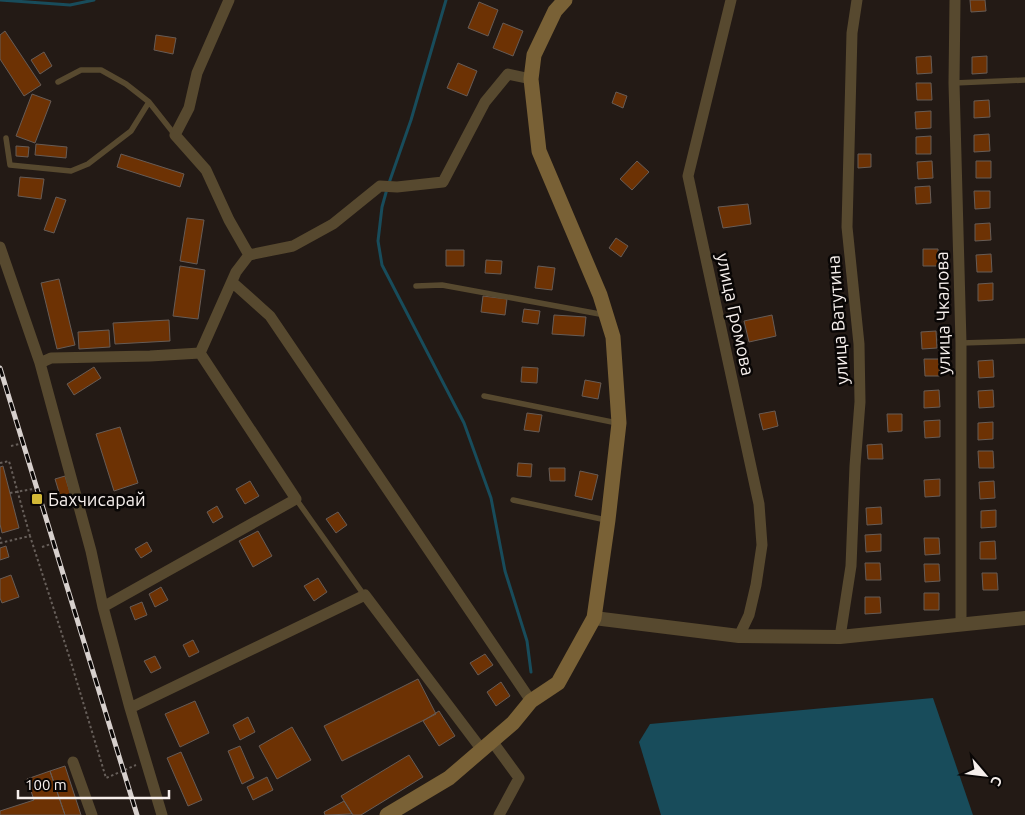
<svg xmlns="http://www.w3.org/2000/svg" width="1025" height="815" font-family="Ubuntu,sans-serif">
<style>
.water{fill:#184c5b}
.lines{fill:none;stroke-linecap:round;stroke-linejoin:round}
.stream{stroke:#184c5b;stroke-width:3}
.building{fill:#6d3204;stroke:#675c56}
.path{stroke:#675f5a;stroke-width:2;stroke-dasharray:2.5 2.5;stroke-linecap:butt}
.service{stroke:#57492f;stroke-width:5.5}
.minor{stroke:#57492f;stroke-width:11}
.tertiary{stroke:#57492f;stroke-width:14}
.secondary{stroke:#796136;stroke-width:15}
.rail-casing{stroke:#d7d0cd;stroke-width:5}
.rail{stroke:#090605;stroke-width:3;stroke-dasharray:9;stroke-linecap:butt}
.poi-dot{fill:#d1b736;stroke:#090605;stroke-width:2}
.labels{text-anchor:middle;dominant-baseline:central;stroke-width:5;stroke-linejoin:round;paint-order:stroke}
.street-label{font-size:18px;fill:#f6efec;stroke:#090605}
.poi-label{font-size:18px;fill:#f6efec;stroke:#090605;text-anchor:start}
</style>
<rect width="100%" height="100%" fill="#231a15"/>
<path class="water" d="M933,698L973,815H661L639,742L650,724Z"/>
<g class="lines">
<path class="stream" d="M0,0L70,5L94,0
M389,183L411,120L446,0
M387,189L382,207L378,241L382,265L464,423L491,498L505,571L527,641L531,672"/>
</g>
<path class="building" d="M970,0H985L986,11L971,12Z
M479,2L498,10L488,36L468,28Z
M503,23L523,31L513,56L493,48Z
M5,31L41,85L24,96L0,59V35Z
M156,35L176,38L173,54L154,50Z
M44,52L52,66L40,74L31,60Z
M931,56L932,73L917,74L916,57Z
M987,56V73L972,74V57Z
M458,63L477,71L467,96L447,88Z
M916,83H931L932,100H917Z
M616,92L627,96L623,108L612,103Z
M32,94L51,101L35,143L16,136Z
M989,100L990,117L974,118V101Z
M931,111V128L916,129L915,112Z
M989,134L990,151L974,152V135Z
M931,136V154H916V137Z
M36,144L67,147L66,158L35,155Z
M16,146L29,147L28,157L16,156Z
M121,154L184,174L180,187L117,167Z
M858,154H871V167L858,168Z
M637,161L649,172L632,190L620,179Z
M932,161L933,178L918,179L917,162Z
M976,161H991V178H976Z
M20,177L44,179L41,199L18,196Z
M930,186L931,203L916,204L915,187Z
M974,191H990V208L975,209Z
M56,197L66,200L54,233L44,230Z
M748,204L751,224L723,228L718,207Z
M187,218L204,220L197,264L180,261Z
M990,223L991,240L975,241V224Z
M616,238L628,246L621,257L609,248Z
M923,249H938V266H923Z
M446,250H464V266H446Z
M991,254L992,272H977L976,255Z
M486,260L502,261L501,274L485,273Z
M180,266L205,270L198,319L173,316Z
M538,266L555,268L552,290L535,288Z
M59,279L75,345L57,349L41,283Z
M993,283V300L978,301V284Z
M483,296L507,299L505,315L481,312Z
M524,309L540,311L538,324L522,322Z
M554,315L586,317L584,336L552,334Z
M772,315L776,336L749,342L744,321Z
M169,320L170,341L115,344L113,323Z
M109,330L110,347L79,349L78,332Z
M936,331L937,348L922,349L921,332Z
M924,359H939L940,376H925Z
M993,360L994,377L979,378L978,361Z
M94,367L101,378L74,395L67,384Z
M522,367L538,368L537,383L521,382Z
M585,380L601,383L598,399L582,396Z
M939,390L940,407L924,408V391Z
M993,390L994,407L979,408L978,391Z
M775,411L778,426L763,430L759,414Z
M527,413L542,415L539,432L524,430Z
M887,414H902V431L888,432Z
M940,420V437L925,438L924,421Z
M993,422V439L978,440V423Z
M120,427L138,483L114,491L96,434Z
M882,444L883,459H868L867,445Z
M978,451H993L994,468H979Z
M518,463L532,464L531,477L517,476Z
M3,466L19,528L2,533L0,524V467Z
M549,468H565V481H550Z
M580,471L598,475L592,500L575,496Z
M65,476L72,499L62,502L55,479Z
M940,479V496L925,497L924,480Z
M250,481L259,496L245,504L236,489Z
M994,481L995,498L980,499L979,482Z
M217,506L223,517L213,523L207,512Z
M881,507L882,524L867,525L866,508Z
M996,510V527L981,528V511Z
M338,512L347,525L336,533L326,519Z
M258,531L272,556L253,567L239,541Z
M881,534V551L866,552L865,535Z
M924,538H939L940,554L925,555Z
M995,541L996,559H980V542Z
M147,542L152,551L141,558L135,549Z
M6,546L9,557L0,560V548Z
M865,563H880L881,580H866Z
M924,564H939L940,581L925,582Z
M982,573H997L998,590H983Z
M11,575L19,597L2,603L0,598V579Z
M318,578L327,592L314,601L304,586Z
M161,587L168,600L155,607L149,594Z
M924,593H939V610H924Z
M865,597H880L881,613L865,614Z
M142,602L147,615L135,620L130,607Z
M193,640L199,652L189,657L183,645Z
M485,654L493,665L478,675L470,663Z
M155,656L161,668L151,673L144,661Z
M418,679L436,714L342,761L324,726Z
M501,682L510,696L496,706L487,692Z
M195,701L209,733L180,747L165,714Z
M439,711L455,736L439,746L423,721Z
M248,717L255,732L240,740L233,725Z
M292,727L311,760L277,779L259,746Z
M240,746L254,778L242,784L228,751Z
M181,752L202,800L188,806L167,758Z
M409,755L423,777L361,815H353L341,796Z
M65,766L81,815H65L50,771Z
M50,771L65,815H0V811L34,800L27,779Z
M267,777L273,790L253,800L247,787Z
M344,801L352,814L325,815L324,812Z"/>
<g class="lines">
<path class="path" d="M11,446L19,444
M0,463L9,461L30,536
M10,493L33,489
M0,537L1,542
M0,543L30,536L70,659L106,778L136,765
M42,547L51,544"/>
<path class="service" d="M58,82L81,70H101L126,84L149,102L175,135
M954,83L1025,80
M6,138L10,165L71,171L88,164L131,131L149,102
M416,286L442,285L605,315
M961,343L1025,341
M484,396L617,423
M296,499L364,595
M513,500L606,520"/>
<path class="minor" d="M229,0L197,73L189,108L175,135L206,170L229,220L249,255
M731,0L688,176L759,504L762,545L756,585L749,615L739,636
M955,0L954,83L961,343V625
M0,247L40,363
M232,282L270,316L531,701
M103,607L296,499L200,353L236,272L249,255L293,246L333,224L380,186L397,187L443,182L485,102L508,74L531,79
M840,637L851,566L855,466L860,402L859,344L847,227L852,33L857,0
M130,708L365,595L482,750
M492,741L519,778L499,815
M73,762L92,815
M162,815L130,708L103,607L91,551L40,363L51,358L150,356L200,353"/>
<path class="tertiary" d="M594,618L739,636L840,637L1025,618"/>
<path class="secondary" d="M387,815L449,778L513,723L531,701L558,683L594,618L608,520L619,423L613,337L600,295L539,151L531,79L534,55L555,11L565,0"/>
<g class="rail-casing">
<path id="rail" d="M0,368L137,815"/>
</g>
<use href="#rail" class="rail"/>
</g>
<rect class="poi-dot" x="31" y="493" width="12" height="12" rx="2.5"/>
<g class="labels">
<g class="street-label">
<text transform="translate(942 313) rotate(-91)">улица Чкалова</text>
<text transform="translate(736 314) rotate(78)">улица Громова</text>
<text transform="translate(837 320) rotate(-94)">улица Ватутина</text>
</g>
<g class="poi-label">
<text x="48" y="499">Бахчисарай</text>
</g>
</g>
<g transform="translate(985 775) rotate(118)" stroke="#090605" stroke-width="4" paint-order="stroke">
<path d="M0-4L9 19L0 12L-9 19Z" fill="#f6efec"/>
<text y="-8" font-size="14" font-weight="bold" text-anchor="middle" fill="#f6efec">С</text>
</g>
<path d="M18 790v8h151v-8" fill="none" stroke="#f6efec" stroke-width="2.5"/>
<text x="25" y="790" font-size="15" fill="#f6efec" stroke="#090605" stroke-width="4" paint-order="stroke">100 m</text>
</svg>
